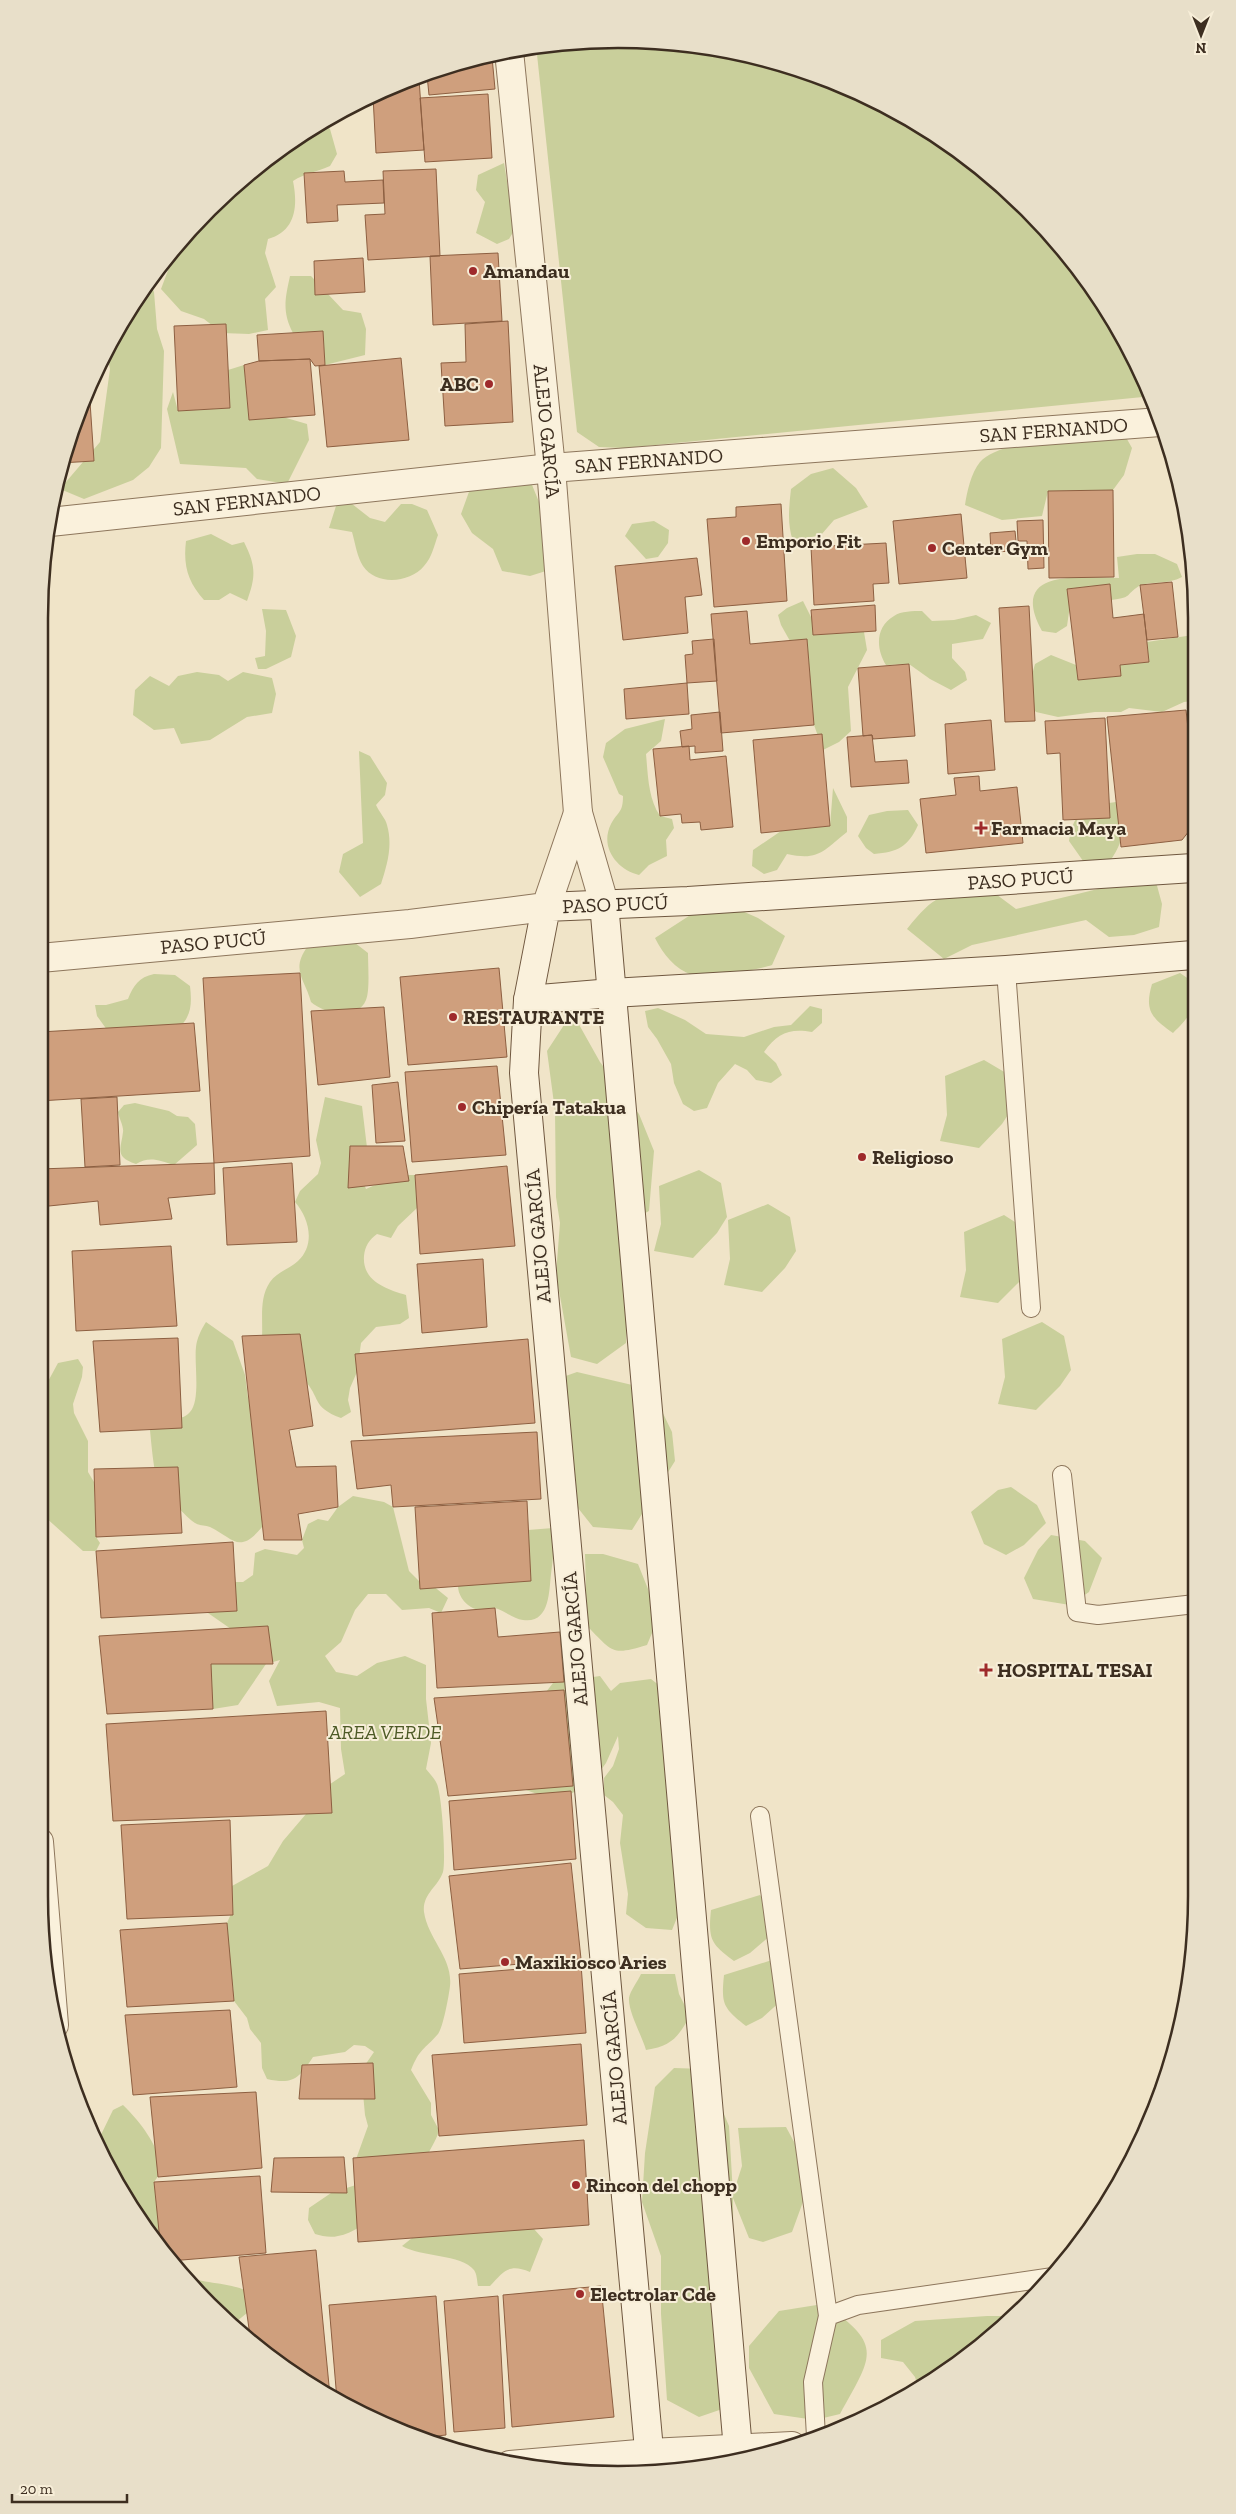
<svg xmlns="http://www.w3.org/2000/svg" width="1236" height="2514" font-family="'Zilla Slab',serif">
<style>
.green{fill:#c9cf9b}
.building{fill:#cf9f7d;stroke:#8d5f41}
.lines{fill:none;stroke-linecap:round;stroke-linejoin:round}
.lane-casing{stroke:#8d765c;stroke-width:20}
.street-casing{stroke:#8d765c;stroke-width:30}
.secondary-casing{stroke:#6f573f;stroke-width:30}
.lane{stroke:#faf1dc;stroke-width:18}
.street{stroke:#faf1dc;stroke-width:28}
.secondary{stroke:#faf1dc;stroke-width:28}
.poi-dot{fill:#9e2a2b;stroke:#f7eed8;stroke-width:2}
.labels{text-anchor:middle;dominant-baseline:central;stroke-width:4;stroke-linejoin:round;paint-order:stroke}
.poi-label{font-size:20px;font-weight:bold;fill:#3d2e20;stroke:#f7eed8;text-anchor:start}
.street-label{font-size:20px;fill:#3d2e20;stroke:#f7eed8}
.park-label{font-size:20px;font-style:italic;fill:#4d5a26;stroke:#f7eed8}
.rim{fill:none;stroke:#3d2e20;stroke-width:2.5}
</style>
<rect width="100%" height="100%" fill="#f0e4c8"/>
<path class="green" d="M656,40L768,58L874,98L971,159L1078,266L1153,396L625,448L599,447L577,432L536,45Z
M322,121L330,129L337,154L330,166C317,172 305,173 293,181C298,206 296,231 268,239L265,253L276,287L265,299L268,330L249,334L222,333L204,319L181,311L161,289L173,257L168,256L236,183Z
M504,163L515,229L509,239L497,244L476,233L485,202L476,190L478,175Z
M290,276H311L343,310L361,313L366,329L365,355L325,365L323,331L293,333C282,312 285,299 290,276Z
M149,280L154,292L157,329L164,351L161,448L149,467L133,480L84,499L60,489L100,442L110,369L106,350Z
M244,365L249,420L283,417L307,424L309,440L287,484L257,479L246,468L180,464L167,409L173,392L178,411L230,408L228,370Z
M1119,425L1132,448L1124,475L1113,490L1048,491L1042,516L1002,520L965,505C967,492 971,473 980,462C997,441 1090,430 1119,425Z
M833,468L856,488L868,507L834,520L821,535L793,541C787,524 789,507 791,489L811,474Z
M530,480L539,502L555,512L549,570L530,576L502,571L493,549L472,533L461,514L470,489Z
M347,500L370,518L385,522L401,504H412L427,510L438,535C434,546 432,557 424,566C410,583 376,586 363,566C357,557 355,542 352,532L329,528L336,506Z
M654,521L669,530L668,543L658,557L646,559L625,536L632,524Z
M211,534L232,545L244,542C256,566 256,576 247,601L230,593L219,600H204C188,582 183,566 186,541Z
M1137,554H1155L1177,564L1182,577C1168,585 1148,581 1139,586C1124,596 1133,597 1111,600L1110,584L1068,589L1070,605L1067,626L1056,633L1042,631C1007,567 1081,578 1119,578L1117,557Z
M803,601L812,619L813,635L864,632L867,650L848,687L851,731L839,742L823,750L814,725L807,640L790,641L781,625L778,615L787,608Z
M262,609L286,610L296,636L291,657L266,669H258L255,658L265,656L266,631Z
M922,611L932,621L954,620L976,615L991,623L983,639L952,644V658L965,672L967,680L951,690L930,679L909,664L886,665C876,649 875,627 894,616C901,611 913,611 922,611Z
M1193,635V701L1184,702L1162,712L1129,708L1121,712H1095L1058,717L1036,712L1025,700L1035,664L1051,655L1076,665L1078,680L1121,676L1120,665L1149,662L1147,642Z
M197,672L219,675L228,681L243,672L272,678L276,694L272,713L247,717L210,740L181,744L174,728L154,730L133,715L135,690L150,676L169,686L178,676Z
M665,719L661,741L646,754C648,775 648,798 660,816L672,819L674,828L666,840L667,856L649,865L639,875C618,870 599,848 611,824C618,811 623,813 623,796L619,794L603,757L606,743L625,729Z
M359,751L370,756L387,783L385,795L376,805C379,812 386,819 387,825C393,846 387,865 381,884L360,897L339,872L343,854L363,843Z
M833,788L847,817V832C823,851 819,861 787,854L777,870L764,874L752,866L753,850L781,831L830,826Z
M1116,802C1125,834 1125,841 1105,868H1088L1069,841C1074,809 1087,806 1116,802Z
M908,810L918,825C908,847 898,852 874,854L866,848L858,836L869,815L887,811Z
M1156,882L1162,904L1159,927L1134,935L1109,937L1086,920L972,945L944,959L907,929C934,895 943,893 985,886L1016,909L1102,888Z
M715,899L758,918L785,936L772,965C757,970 706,979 692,975C675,969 663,954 655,938Z
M350,939L368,953C368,964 370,991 366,1000C357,1022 323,1013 311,1002C305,979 290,970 308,946Z
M1180,973L1193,982C1194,1011 1193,1013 1173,1033C1152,1018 1144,1011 1152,984Z
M154,974L175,975L190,986C192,1003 192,1018 176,1030L110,1034L97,1016L95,1005H106L128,999C133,986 139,977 154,974Z
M810,1006L822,1009V1023L812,1032C790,1028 777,1033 764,1052L776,1063L782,1075L771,1083L756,1080L747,1070L735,1064L718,1083L707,1108L694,1111L683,1104L674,1083L671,1064L657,1039L648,1027L645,1011L658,1008L685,1020L706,1034L744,1037L774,1027L791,1025Z
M577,1021L600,1062L639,1114L654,1151L649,1211L629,1222L626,1343L597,1364L571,1357L556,1274L560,1223L556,1197L555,1111L547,1051L564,1025Z
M984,1060L1006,1073L1013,1107L1002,1124L979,1148L940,1141L947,1115L945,1076Z
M325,1097L362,1106L368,1156L362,1179L366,1189L398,1175H415L417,1208L398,1226L391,1238L377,1234C369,1240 365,1246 364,1256C362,1281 386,1289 406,1295L409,1318L400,1324L376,1327L361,1343L357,1372L350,1388L348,1400L351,1412L341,1418C311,1407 321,1397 304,1380C291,1365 276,1352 262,1338C263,1319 259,1298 270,1282C277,1272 289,1269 298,1261C316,1244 309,1218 295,1202L300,1191L318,1174L321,1163L316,1140Z
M135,1103L169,1111L177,1116L188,1117L195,1124L197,1145L174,1165C159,1160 149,1156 136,1164C114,1157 121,1149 123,1132C124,1127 119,1118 118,1112L124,1105Z
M699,1170L721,1183L727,1217L717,1233L693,1258L654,1251L661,1224L659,1186Z
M768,1204L790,1217L796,1251L785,1268L762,1292L724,1285L730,1259L728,1220Z
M1004,1215L1026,1229L1022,1279L998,1303L960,1297L966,1270L964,1232Z
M206,1322L233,1341L245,1375L248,1398L260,1439L257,1479L262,1490V1527C239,1555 233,1538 210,1527C205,1525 199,1526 195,1523C187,1518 163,1492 158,1483C154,1475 151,1440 150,1430C165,1413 180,1424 190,1412C201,1400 194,1363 196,1347C197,1338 201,1330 206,1322Z
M1042,1322L1064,1336L1071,1370L1060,1386L1036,1410L998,1404L1005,1377L1002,1339Z
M78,1359L83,1367L82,1377L73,1404L74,1413L88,1441V1472L94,1482L96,1537L100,1543L96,1551H83L44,1516L39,1508V1398L58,1363Z
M577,1372L645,1388L658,1403L672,1432L675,1461L632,1530L593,1527L578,1508L560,1378Z
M1011,1487L1037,1505L1046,1523L1024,1545L1006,1555L984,1544L971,1512L998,1490Z
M353,1496L384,1502L393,1507L409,1571L419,1581L432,1585L448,1598L441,1613L429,1608L402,1610L386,1594H368L355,1610L341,1642L325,1656L336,1672L357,1676L377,1663L405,1656L426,1665V1699L431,1743L426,1769C430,1774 435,1779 437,1784C442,1796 446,1860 443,1872C438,1887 422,1894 424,1912C428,1939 453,1958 450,1986C449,1995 443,2028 438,2034C424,2050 420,2048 411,2070L431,2103V2115L439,2130C436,2143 428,2149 426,2163C404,2184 368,2232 338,2236C330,2238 322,2236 315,2234L308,2220L309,2208L331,2193L362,2183L355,2162L368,2126L365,2115L361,2071L374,2052L365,2046L354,2045L345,2052L313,2057C299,2078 294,2085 267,2079L262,2068L261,2043L250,2029L247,2018L234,2001L233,1987L227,1975V1923L233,1909L232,1886L268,1866L283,1841L306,1814L308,1799L345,1774L341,1749L340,1708L319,1702L277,1706L269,1681L280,1660L266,1664L238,1705L213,1709L201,1702L196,1681L231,1629L208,1613L204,1601L220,1582H243L253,1575L255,1553L265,1549L297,1555L304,1548L302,1540L308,1524L318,1519L328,1521L338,1507Z
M553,1528C555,1545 553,1558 551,1574C549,1591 550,1624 523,1620C513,1619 504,1610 495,1608C490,1608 484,1610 479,1610C468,1608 458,1597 458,1586L523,1548L528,1530Z
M1051,1535L1085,1541L1102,1558L1089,1592L1070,1605L1033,1599L1024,1578L1038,1550Z
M585,1554H603L638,1564L648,1589L657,1621L647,1645C611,1656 613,1652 587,1626Z
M600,1676L611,1691L620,1683L651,1679L660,1686L695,1809L700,1838V1861L672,1930L646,1928L626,1914L628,1894L620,1843L623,1815L613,1802L604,1795V1778L613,1766L619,1749L618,1736L606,1763L598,1774L578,1790L557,1801L526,1790L523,1775L546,1692L553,1683Z
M760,1895L774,1915L771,1935L750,1953L734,1961C711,1944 708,1940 711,1910Z
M772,1960L783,1999L762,2018L746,2026C723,2008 721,2004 724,1975Z
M641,1974H675L679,1994L690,2016C678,2037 672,2046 646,2050C642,2036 628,2011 629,1998C630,1991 638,1981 641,1974Z
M674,2068L705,2069L729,2126L733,2194L742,2166L738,2128L786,2127L799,2151V2175L804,2199L792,2232L763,2242L749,2238L733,2198L734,2405L699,2417L667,2400L661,2314V2256L642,2202L645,2153L655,2087Z
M123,2105C144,2126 153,2140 164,2168L154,2182L156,2202L172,2240L171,2261L176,2267C142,2231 117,2188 97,2143L113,2110Z
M534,2229L543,2239L530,2272C509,2263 504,2271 490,2286H478C477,2281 477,2274 474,2270C461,2254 421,2257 402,2246L412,2238L423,2235L446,2236L460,2231Z
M182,2273C199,2285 226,2281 247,2291V2313L231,2326Z
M823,2304C886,2345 871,2357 840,2414L815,2420L774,2414L749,2368V2346L779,2311Z
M987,2316H1015L940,2377L919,2390L915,2377L903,2362L881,2358V2340L915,2321Z"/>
<path class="building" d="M492,57L495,89L429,95L427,75L441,74V67Z
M441,67V74L417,76L432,70Z
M419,79L424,150L376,153L373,96L409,80Z
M488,94L492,158L425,162L420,98Z
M436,169L440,256L368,260L365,215L385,214L383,171Z
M344,171L345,182L383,180L384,203L337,205L338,221L307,223L304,173Z
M498,253L502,321L433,325L430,256Z
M363,258L365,292L315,295L314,261Z
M508,321L513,422L445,426L441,363L466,362L465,324Z
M226,324L230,408L178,411L174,326Z
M323,331L325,365L315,366L310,359L259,361L257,335Z
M401,358L409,440L327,447L319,366Z
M310,359L315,415L249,420L244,365L259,361Z
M89,387L94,461L60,463Z
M1113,490L1114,577L1049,578L1048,491Z
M781,504L787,601L714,607L707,519L736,517V507Z
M961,514L967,578L899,584L893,521Z
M1043,520L1044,568L1028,569L1027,541H1018L1017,521Z
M1015,531L1017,551L991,552L990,533Z
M886,543L889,583L873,584L874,601L814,605L811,547Z
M697,558L702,595L685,597L688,633L623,640L615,566Z
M1172,582L1178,637L1147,640L1140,585Z
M1110,584L1113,618L1144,614L1149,662L1120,665L1121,676L1078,680L1067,589Z
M875,605L876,631L813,635L811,610Z
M1029,606L1035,721L1005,722L999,608Z
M747,611L750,644L807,639L814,725L721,733L711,614Z
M714,639L717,681L687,683L685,655L693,654L692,641Z
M909,664L915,736L873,739L872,735L863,736L858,668Z
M687,683L689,714L626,719L624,689Z
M1186,710L1193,774V826L1182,840L1121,847L1107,717Z
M720,712L723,751L695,753V746L682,747L680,731L692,729L691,715Z
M1105,718L1110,818L1063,820L1060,753L1047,754L1045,721Z
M991,720L995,770L948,774L945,724Z
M822,734L830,826L761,833L753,740Z
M872,735L875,762L907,760L909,783L851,787L847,737Z
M689,746L690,760L726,756L733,827L701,830L700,822L682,823L681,814L660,816L653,749Z
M979,776L980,791L1017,787L1023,843L926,853L920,799L956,795L954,778Z
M499,968L507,1057L408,1065L400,977Z
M300,973L310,1156L214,1163L203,978Z
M384,1007L390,1077L318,1085L311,1011Z
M194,1023L200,1091L39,1101L40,1032Z
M497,1066L506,1155L412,1162L405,1072Z
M398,1082L405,1141L376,1143L372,1085Z
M117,1097L120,1165L85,1167L81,1099Z
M350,1146H403L409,1181L348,1188Z
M214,1163L215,1194L168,1198L172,1219L100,1225L98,1201L39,1207V1169Z
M292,1163L297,1242L227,1245L223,1168Z
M507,1166L515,1246L420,1254L415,1175Z
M171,1246L177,1326L76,1331L72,1251Z
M483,1259L487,1327L422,1333L417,1264Z
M300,1334L313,1426L289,1430L296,1467L336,1466L338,1507L298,1514L302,1540H264L242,1336Z
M178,1338L182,1428L100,1432L93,1341Z
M528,1339L535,1423L363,1436L355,1354Z
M537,1432L541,1499L393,1507L391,1485L357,1489L351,1441Z
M178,1467L182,1533L96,1537L94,1469Z
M527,1501L531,1581L420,1589L415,1507Z
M233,1542L237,1611L101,1618L96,1551Z
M495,1608L498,1637L560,1632L564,1682L437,1688L432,1613Z
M268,1626L273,1664H211L213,1709L107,1714L99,1636Z
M564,1690L573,1786L448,1796L434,1698Z
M326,1711L332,1813L113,1821L106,1724Z
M571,1791L576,1859L454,1870L449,1801Z
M230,1820L233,1915L127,1919L121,1825Z
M571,1863L581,1959L460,1969L449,1876Z
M227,1923L234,2001L127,2007L120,1930Z
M581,1964L586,2033L464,2043L459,1974Z
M230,2010L237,2087L133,2095L125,2015Z
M581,2044L587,2125L439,2136L432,2055Z
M373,2063L375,2099H299L302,2065Z
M256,2092L262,2168L158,2177L150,2097Z
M584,2140L589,2225L358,2242L353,2158Z
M344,2157L347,2193L271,2192L274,2158Z
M260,2176L266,2253L170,2261L161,2251L154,2182Z
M316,2250L330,2396L296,2378L251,2343L239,2257Z
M601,2286L614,2417L512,2427L503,2295Z
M436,2296L446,2435L418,2438L396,2431L337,2400L329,2305Z
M498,2296L505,2428L454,2432L444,2301Z"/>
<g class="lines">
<g class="lane-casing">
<path id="lane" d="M1006,970L1031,1308
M1062,1475L1077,1612L1098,1615L1195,1604
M760,1816L828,2316
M816,2437L813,2382L828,2316L858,2305L1053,2277"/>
</g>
<g class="street-casing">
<g id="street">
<path id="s1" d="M509,51L551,468L578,813L604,903"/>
<path id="s2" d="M50,522L551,468L1160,422"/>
<path id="s3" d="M40,958L410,924L546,907L578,813"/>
<path d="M39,1842L54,2025"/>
<path d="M510,2465L650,2453L792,2446"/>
</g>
</g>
<g class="secondary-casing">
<g id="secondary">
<path d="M604,903L739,2461"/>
<path d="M528,1000L612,993L1006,970L1193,955"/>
<path id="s4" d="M651,2472L524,1073L528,1000L546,907L688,901L1193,868"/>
</g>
</g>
<use href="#lane" class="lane"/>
<use href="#street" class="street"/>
<use href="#secondary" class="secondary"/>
</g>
<g class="poi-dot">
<circle cx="473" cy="271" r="5"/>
<circle cx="489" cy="384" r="5"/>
<circle cx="746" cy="541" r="5"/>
<circle cx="932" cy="548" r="5"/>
<path d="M978.5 820.5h5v5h5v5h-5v5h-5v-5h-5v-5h5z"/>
<circle cx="453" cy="1017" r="5"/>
<circle cx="462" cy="1107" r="5"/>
<circle cx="862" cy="1157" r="5"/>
<path d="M983.5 1662.5h5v5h5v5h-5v5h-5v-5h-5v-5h5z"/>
<circle cx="505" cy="1962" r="5"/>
<circle cx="576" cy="2185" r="5"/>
<circle cx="580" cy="2294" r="5"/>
</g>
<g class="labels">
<g class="poi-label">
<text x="483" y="271">Amandau</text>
<text x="479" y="384" text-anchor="end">ABC</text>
<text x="756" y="541">Emporio Fit</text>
<text x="942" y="548">Center Gym</text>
<text x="991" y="828">Farmacia Maya</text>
<text x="463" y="1017">RESTAURANTE</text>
<text x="472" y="1107">Chipería Tatakua</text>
<text x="872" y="1157">Religioso</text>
<text x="997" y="1670">HOSPITAL TESAI</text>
<text x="515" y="1962">Maxikiosco Aries</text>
<text x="586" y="2185">Rincon del chopp</text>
<text x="590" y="2294">Electrolar Cde</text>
</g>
<g class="street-label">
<text stroke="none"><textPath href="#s2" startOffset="1008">SAN FERNANDO</textPath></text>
<text stroke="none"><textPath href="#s1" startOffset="382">ALEJO GARCÍA</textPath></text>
<text stroke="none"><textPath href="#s2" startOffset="602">SAN FERNANDO</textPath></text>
<text stroke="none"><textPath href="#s2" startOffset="198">SAN FERNANDO</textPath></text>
<text stroke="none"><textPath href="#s4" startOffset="2048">PASO PUCÚ</textPath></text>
<text stroke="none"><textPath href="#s4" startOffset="1642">PASO PUCÚ</textPath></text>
<text stroke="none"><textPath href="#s3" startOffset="174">PASO PUCÚ</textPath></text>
<text transform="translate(538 1236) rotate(-95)">ALEJO GARCÍA</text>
<text transform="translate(575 1639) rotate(-95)">ALEJO GARCÍA</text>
<text transform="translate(614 2058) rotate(-95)">ALEJO GARCÍA</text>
</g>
<g class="park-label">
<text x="385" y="1732">AREA VERDE</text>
</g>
</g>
<path d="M0 0H1236V2514H0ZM618 48H618A570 570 0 0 1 1188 618V1896A570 570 0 0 1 618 2466H618A570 570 0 0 1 48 1896V618A570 570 0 0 1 618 48Z" fill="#e8dfc9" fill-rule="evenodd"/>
<path class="rim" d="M618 48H618A570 570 0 0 1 1188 618V1896A570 570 0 0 1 618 2466H618A570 570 0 0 1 48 1896V618A570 570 0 0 1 618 48Z"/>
<g transform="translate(1201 35) rotate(180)" stroke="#f7eed8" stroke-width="4" paint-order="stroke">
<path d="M0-4L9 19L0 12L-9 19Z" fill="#3d2e20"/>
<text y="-8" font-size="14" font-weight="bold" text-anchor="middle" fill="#3d2e20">N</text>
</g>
<path d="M12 2494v8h115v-8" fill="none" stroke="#3d2e20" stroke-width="2.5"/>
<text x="20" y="2494" font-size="15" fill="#3d2e20" stroke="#f7eed8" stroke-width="4" paint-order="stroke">20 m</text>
</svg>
